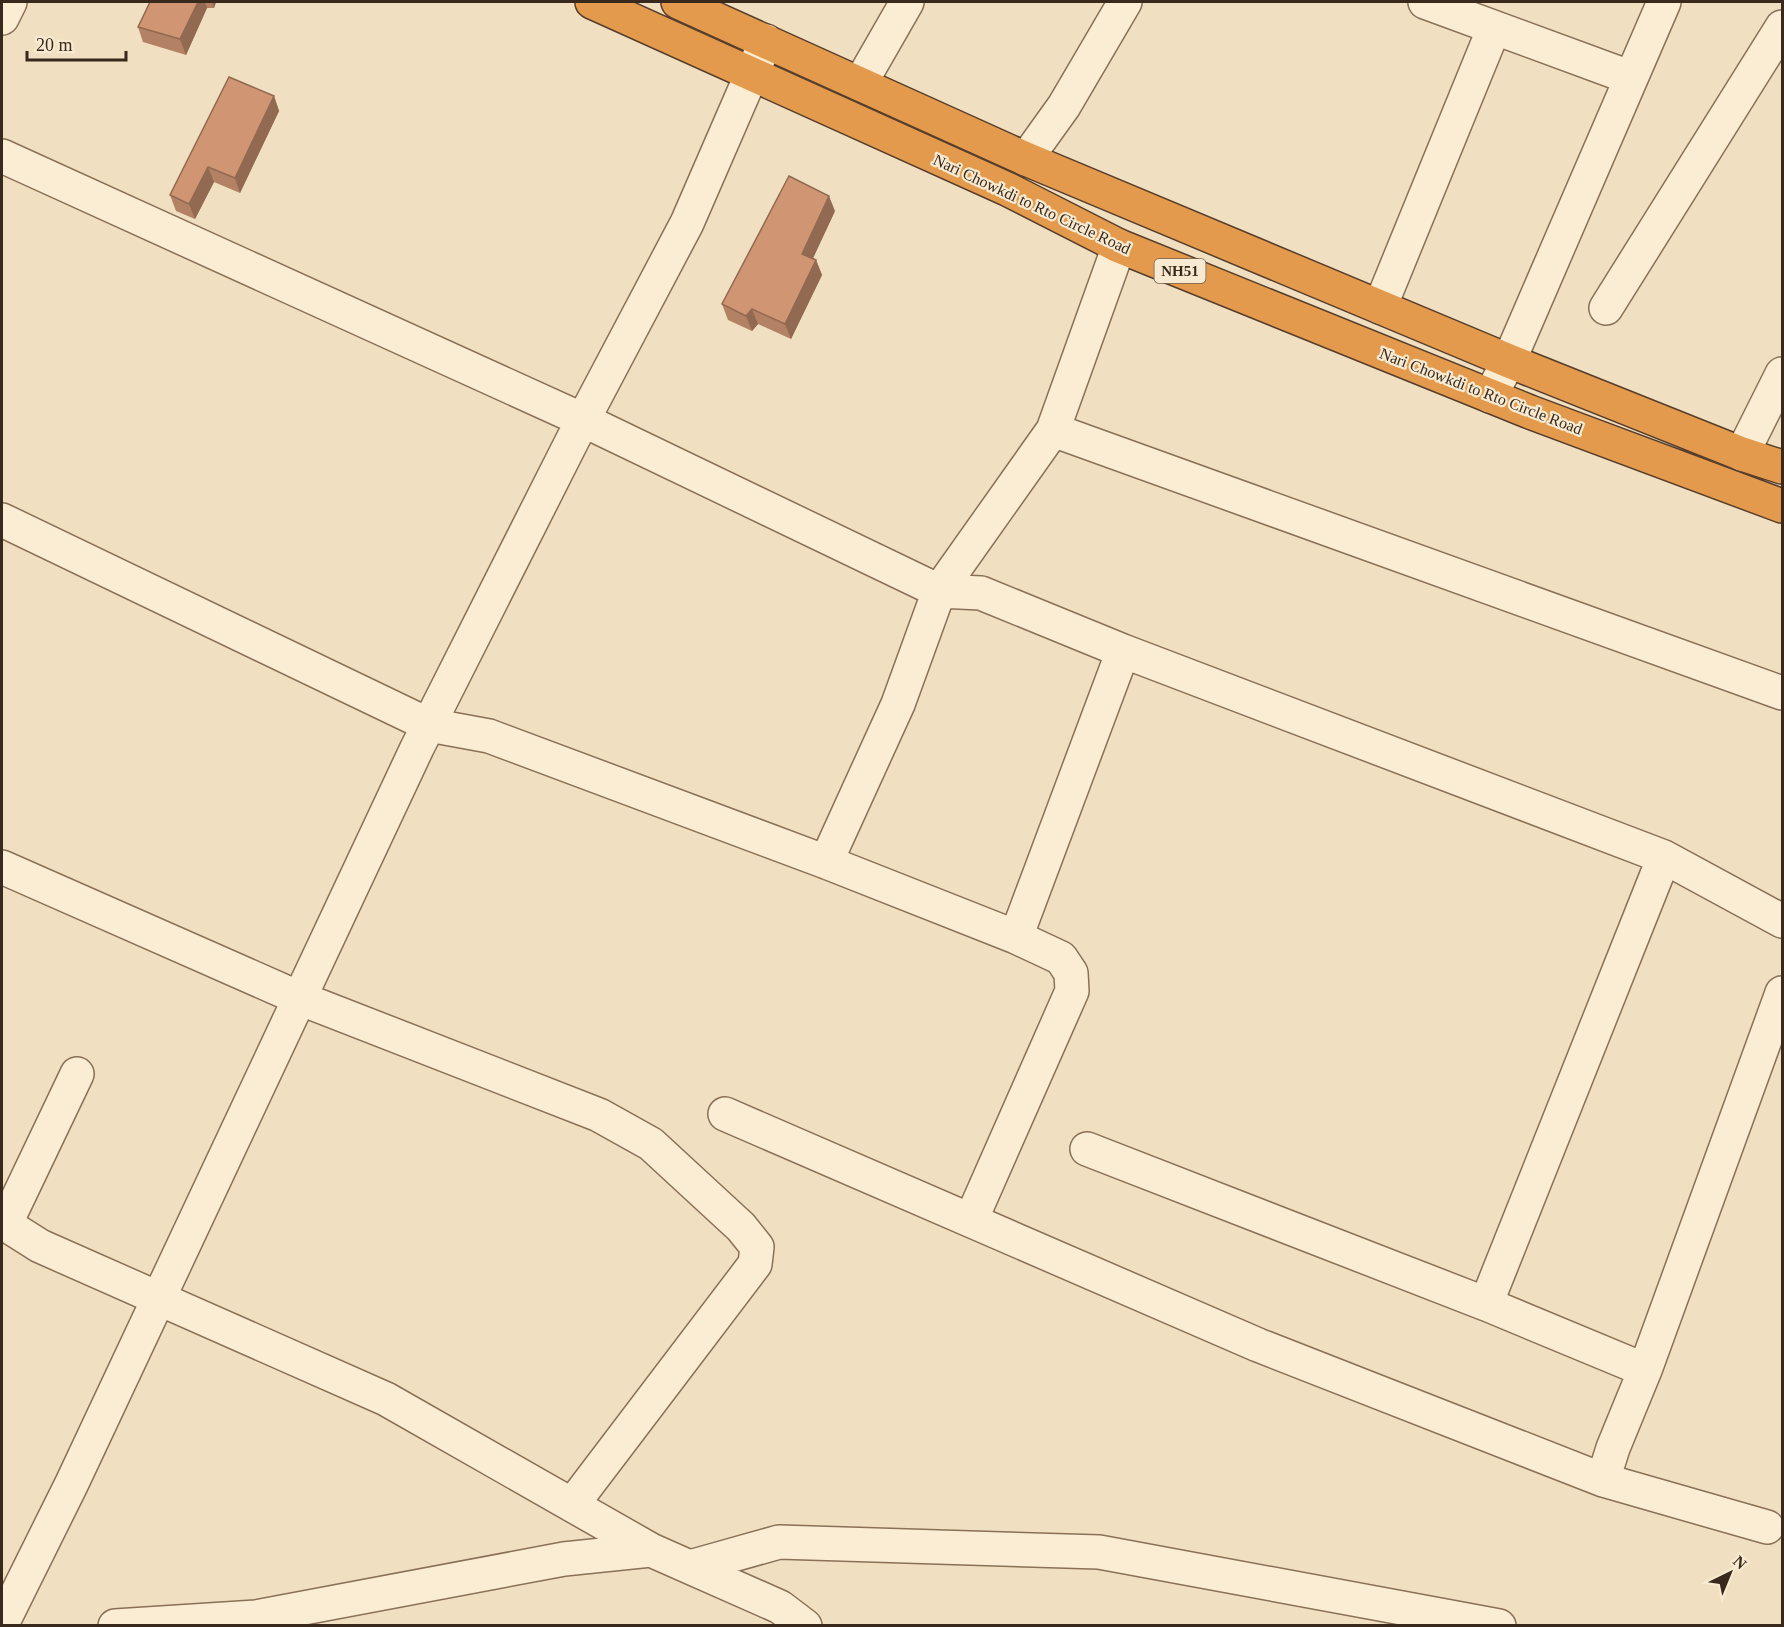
<svg xmlns="http://www.w3.org/2000/svg" width="1784" height="1627" font-family="Georgia,serif">
<style>
.lines{fill:none;stroke-linecap:round;stroke-linejoin:round}
.street-casing{stroke:#897057;stroke-width:36}
.highway-casing{stroke:#573e2c;stroke-width:36}
.street{stroke:#faedd3;stroke-width:33}
.highway{stroke:#e39a4c;stroke-width:33}
.wall{fill:#b38164}
.shaded-wall{fill:#926951}
.building{fill:#d09674;stroke:#926951;stroke-width:1.5}
.labels{text-anchor:middle;dominant-baseline:central;stroke-width:4.5;stroke-linejoin:round;paint-order:stroke}
.shield{fill:#f7ead0;stroke:#716352;stroke-width:1.5}
.shield-label{font-size:15px;font-weight:bold;fill:#38291c}
.street-label{font-size:16px;fill:#38291c;stroke:#f7ead0}
</style>
<rect width="100%" height="100%" fill="#f0dfc0"/>
<g class="lines">
<g class="street-casing">
<path id="street" d="M1425,2L1629,77
M2,18L10,2
M860,84L907,2
M2,156L583,420L939,591L898,704L826,862
M1026,159L1064,106L1125,2
M1119,246L1053,430L939,591L981,593L1123,651L1664,857
M1380,307L1494,28
M1606,308L1782,27
M1490,396L1509,361L1664,2
M1053,430L1782,693
M1742,454L1782,374
M2,520L429,725L489,736L826,862L1016,937L1061,958L1071,973L1072,991L971,1220
M2,867L299,998L599,1115L651,1144L741,1227L757,1247L755,1264L572,1505
M1016,937L1123,651
M725,1114L1258,1345L1603,1480L1767,1527
M1087,1149L1486,1304
M2,1222L40,1246L386,1399L651,1550
M5,1225L77,1074
M1645,1370L1486,1304L1664,857L1782,921
M1603,1480L1613,1448L1645,1370L1782,993
M690,1567L779,1542L1099,1552L1499,1626
M2,1624L72,1483L417,748L573,439L687,223L766,41
M115,1626L256,1617L564,1559L651,1550L780,1607L805,1626"/>
</g>
<g class="highway-casing">
<path id="highway" d="M592,2L1007,189L1119,246L1530,412L1782,506
M678,2L1026,159L1509,361L1742,454L1782,467"/>
</g>
<use href="#street" class="street"/>
<use href="#highway" class="highway"/>
</g>
<path class="wall" d="M150,2H216L214,8H207L186,55L143,42L138,27Z
M274,96L279,111L240,193L214,182L195,219L176,211L170,195Z
M835,211L813,258L816,260L822,275L791,339L758,324L752,331L728,320L722,304Z"/>
<path class="shaded-wall" d="M198,2H205L207,8L186,55L180,39Z
M212,2H216L214,8Z
M274,96L279,111L240,193L235,178Z
M208,167L214,182L195,219L189,204Z
M829,196L835,211L808,269L802,254Z
M816,260L822,275L791,339L785,324Z
M752,309L758,324L752,331L746,316Z"/>
<path class="building" d="M150,2H198L180,39L138,27Z
M229,77L274,96L235,178L208,167L189,204L170,195Z
M789,176L829,196L802,254L816,260L785,324L752,309L746,316L722,304Z"/>
<g class="labels">
<rect class="shield" x="1154.5" y="259" width="51" height="24" rx="4.5"/>
<g class="shield-label">
<text x="1180" y="271">NH51</text>
</g>
<g class="street-label">
<text transform="translate(1032 204) rotate(25)">Nari Chowkdi to Rto Circle Road</text>
<text transform="translate(1481 391) rotate(21)">Nari Chowkdi to Rto Circle Road</text>
</g>
</g>
<rect width="1784" height="1627" fill="none" stroke="#38291c" stroke-width="6"/>
<g transform="translate(1730 1573) rotate(43)" stroke="#f7ead0" stroke-width="4.5" paint-order="stroke">
<path d="M0-4.5L10 22L0 15L-10 22Z" fill="#38291c"/>
<text y="-9" font-size="16" font-weight="bold" text-anchor="middle" fill="#38291c">N</text>
</g>
<path d="M27 51v9h99v-9" fill="none" stroke="#38291c" stroke-width="3"/>
<text x="36" y="51" font-size="18" fill="#38291c" stroke="#f7ead0" stroke-width="4.5" paint-order="stroke">20 m</text>
</svg>
